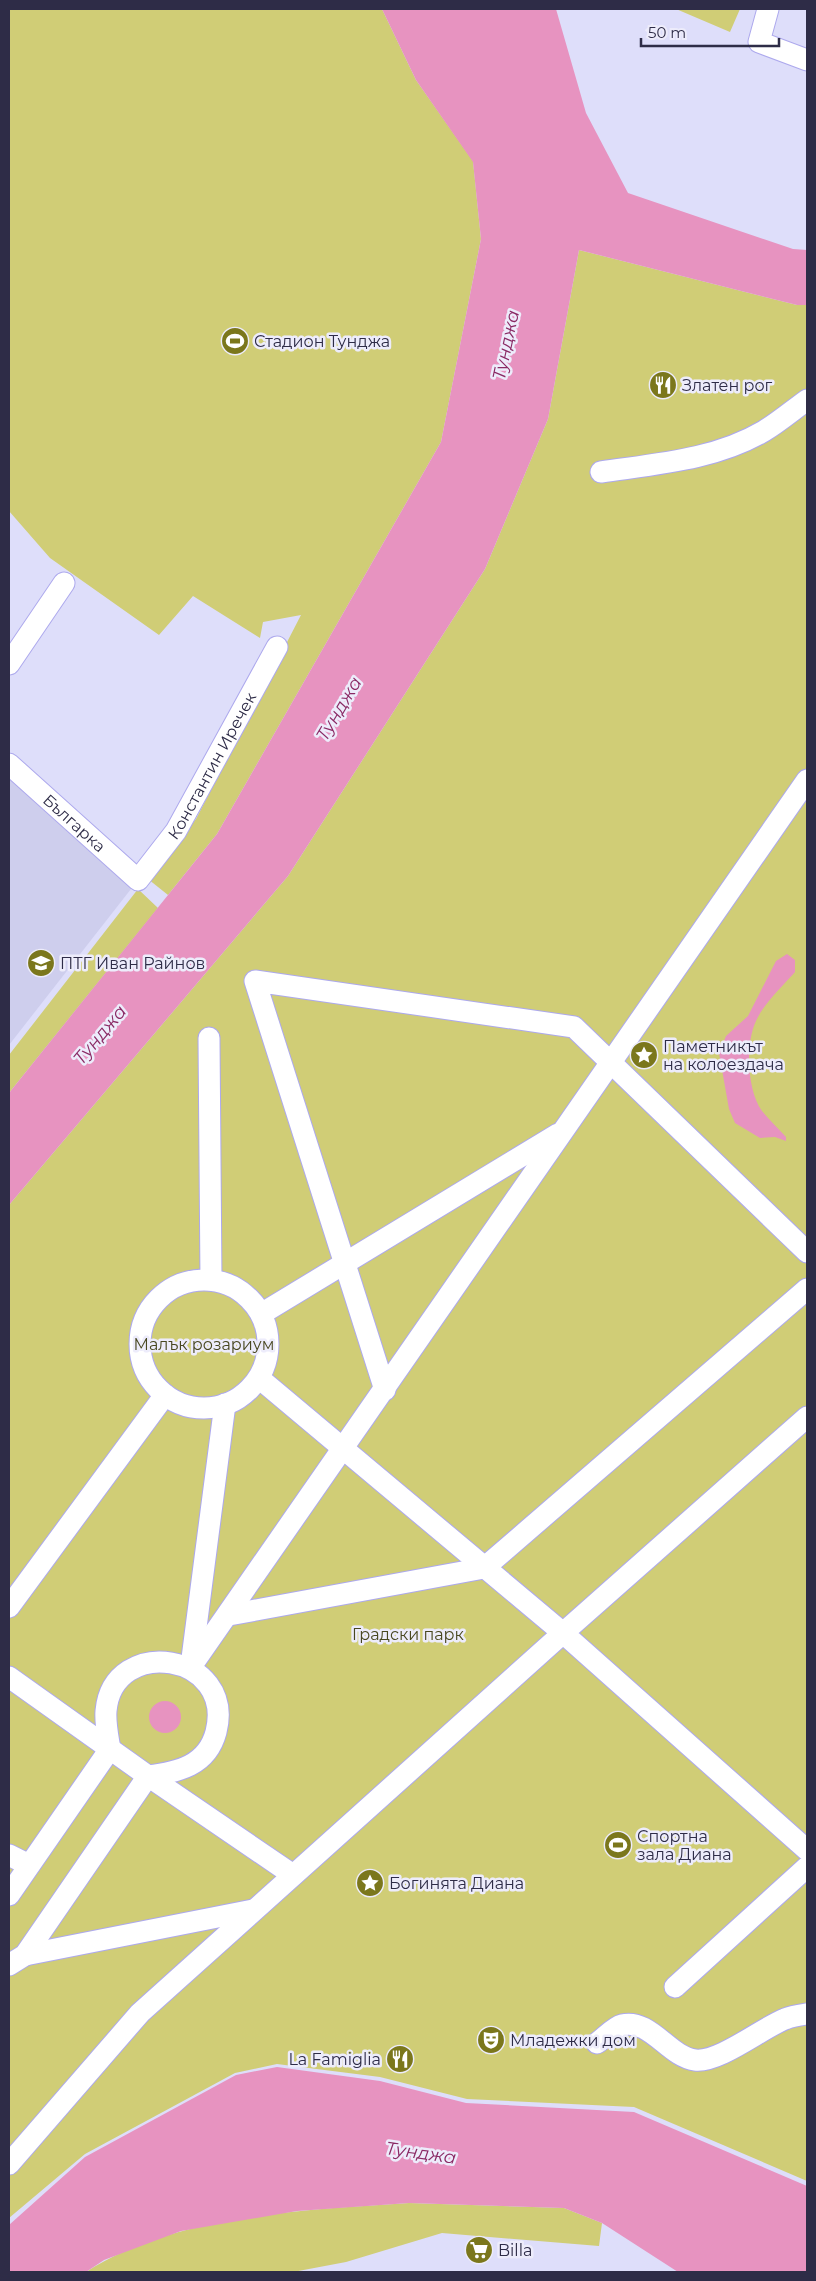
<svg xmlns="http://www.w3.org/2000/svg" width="816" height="2281" font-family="Montserrat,sans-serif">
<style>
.built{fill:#ceceed}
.green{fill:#d0cd76}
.water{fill:#e793c0}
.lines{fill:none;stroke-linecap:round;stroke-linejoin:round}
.minor-casing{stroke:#ada9ed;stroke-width:23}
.minor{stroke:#fff;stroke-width:21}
.labels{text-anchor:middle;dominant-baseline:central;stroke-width:5;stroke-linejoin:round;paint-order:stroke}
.poi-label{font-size:16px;fill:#2e2c47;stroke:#edecfb;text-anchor:start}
.street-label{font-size:16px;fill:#2e2c47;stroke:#edecfb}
.park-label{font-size:16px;fill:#484720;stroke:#edecfb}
.water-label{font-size:18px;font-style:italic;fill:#8a2a65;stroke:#edecfb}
</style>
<rect width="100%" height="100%" fill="#dedefa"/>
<path class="built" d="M9,764L138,880L9,1045Z"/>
<path class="green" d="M9,9H382L416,80L473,161L481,239L441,442L217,834L168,895L148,879L196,819L301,615L263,622L260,638L193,596L159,635L50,558L9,511Z
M676,9H740L730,32Z
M579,250L797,305H807V2181L634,2107L467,2099L380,2077L277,2064L235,2073L85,2154L9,2218V1205L288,876L485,569L548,419Z
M138,889L158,908L9,1093V1055Z
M409,2203L564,2208L602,2223L599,2246L442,2233L346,2262L293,2272H86C176,2214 304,2210 409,2203Z"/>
<path class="water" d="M382,9H556L586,113L628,193L793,249L807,250V305H797L579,250L548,419L485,569L288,876L9,1205V1093L217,834L441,442L481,239L473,162L416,80Z
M787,954L795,960V972C782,987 764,1003 756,1021C745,1044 747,1090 762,1111C769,1120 778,1128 786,1137V1141L775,1137L760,1138L735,1123L729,1109L719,1053L726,1036L748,1016L776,961Z
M149 1717a16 16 0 1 1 32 0a16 16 0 1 1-32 0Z
M277,2067L380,2081L466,2103L634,2112L807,2186V2272H678L602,2223L564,2208L409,2203L297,2211L181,2231L104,2260L86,2272H9V2225L85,2157L236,2075Z"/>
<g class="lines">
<g class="minor-casing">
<g id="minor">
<path d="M768,9L759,42L807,60"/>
<path d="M601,472C655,464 715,460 764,431C779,422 793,410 807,400"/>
<path d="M9,664L64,583"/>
<path id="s1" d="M9,764L138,880L176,831L277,647"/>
<path d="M209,1038L211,1280"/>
<circle cx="204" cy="1344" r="64"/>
<path d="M261,1314L558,1134"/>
<path d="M385,1390L255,981L574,1027L807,1252"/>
<path d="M807,1417L563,1633L807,1850"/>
<path d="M9,1607L165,1395"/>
<path d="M229,1615L484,1568L807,1289"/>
<path d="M191,1666L225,1404"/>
<path d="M190,1668L807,780"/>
<path d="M9,1677L148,1776L293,1875"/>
<path d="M9,1855L29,1865"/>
<path d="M9,1895L110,1749C108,1737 105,1724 106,1711C113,1634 236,1653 216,1732C207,1766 178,1772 148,1776L25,1955L9,1965"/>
<path d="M25,1955L253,1910"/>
<path d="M675,1987L807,1867"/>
<path d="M597,2043C604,2038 614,2027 622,2025C650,2018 669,2057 695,2060C719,2063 762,2028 785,2019C792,2016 800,2015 807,2014"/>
<path d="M9,2164L140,2013L563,1633L259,1378"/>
</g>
</g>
<use href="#minor" class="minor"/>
</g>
<defs>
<g id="stadium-disc" transform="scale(1.4375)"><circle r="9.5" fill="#7b771c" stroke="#edecfb"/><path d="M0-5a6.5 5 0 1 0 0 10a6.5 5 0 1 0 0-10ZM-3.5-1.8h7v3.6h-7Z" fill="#fff"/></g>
<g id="restaurant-disc" transform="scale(1.4375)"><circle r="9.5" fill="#7b771c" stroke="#edecfb"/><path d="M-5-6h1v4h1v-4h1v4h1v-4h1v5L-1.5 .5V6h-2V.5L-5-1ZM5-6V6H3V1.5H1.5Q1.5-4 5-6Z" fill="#fff"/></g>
<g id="school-disc" transform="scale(1.4375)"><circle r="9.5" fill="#7b771c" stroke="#edecfb"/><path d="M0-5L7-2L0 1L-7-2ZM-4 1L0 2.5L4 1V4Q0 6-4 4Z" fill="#fff"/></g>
<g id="sight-disc" transform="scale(1.4375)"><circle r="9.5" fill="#7b771c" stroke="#edecfb"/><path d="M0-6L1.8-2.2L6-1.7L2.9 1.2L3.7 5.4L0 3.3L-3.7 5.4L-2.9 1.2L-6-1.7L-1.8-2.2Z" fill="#fff"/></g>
<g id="theatre-disc" transform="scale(1.4375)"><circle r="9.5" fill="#7b771c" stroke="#edecfb"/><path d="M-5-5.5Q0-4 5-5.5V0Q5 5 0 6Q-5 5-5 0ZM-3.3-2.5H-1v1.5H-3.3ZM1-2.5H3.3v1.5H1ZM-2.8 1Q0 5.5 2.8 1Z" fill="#fff"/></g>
<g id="supermarket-disc" transform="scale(1.4375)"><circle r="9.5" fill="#7b771c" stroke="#edecfb"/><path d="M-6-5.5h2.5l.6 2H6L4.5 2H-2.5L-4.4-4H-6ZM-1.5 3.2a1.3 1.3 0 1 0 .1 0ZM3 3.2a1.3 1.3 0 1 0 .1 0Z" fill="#fff"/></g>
</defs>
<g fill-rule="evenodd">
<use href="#stadium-disc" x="235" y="341"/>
<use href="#restaurant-disc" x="663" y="385"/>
<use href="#school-disc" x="41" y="963"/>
<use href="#sight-disc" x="644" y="1055"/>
<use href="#stadium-disc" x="618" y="1845"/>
<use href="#sight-disc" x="370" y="1883"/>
<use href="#theatre-disc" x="491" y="2040"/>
<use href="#restaurant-disc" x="400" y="2059"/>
<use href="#supermarket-disc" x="479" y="2250"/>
</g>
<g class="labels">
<g class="poi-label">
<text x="254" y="341">Стадион Тунджа</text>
<text x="682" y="385">Златен рог</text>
<text x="60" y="963">ПТГ Иван Райнов</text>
<text x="663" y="1046">Паметникът<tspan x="663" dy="18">на колоездача</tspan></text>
<text x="637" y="1836">Спортна<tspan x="637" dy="18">зала Диана</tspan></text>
<text x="389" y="1883">Богинята Диана</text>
<text x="510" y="2040">Младежки дом</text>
<text x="381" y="2059" text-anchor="end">La Famiglia</text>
<text x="498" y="2250">Billa</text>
</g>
<g class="street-label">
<text stroke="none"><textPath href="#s1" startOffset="310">Константин Иречек</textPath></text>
<text stroke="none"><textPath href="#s1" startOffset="88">Българка</textPath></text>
</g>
<g class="park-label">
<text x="204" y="1344">Малък розариум</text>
<text x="408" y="1634">Градски парк</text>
</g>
<g class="water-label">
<text transform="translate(506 345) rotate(-78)">Тунджа</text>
<text transform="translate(339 709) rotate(-59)">Тунджа</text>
<text transform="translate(100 1035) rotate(-50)">Тунджа</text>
<text transform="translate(421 2153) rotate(8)">Тунджа</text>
</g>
</g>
<rect width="816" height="2281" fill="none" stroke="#2e2c47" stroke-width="20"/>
<path d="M641 38v8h138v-8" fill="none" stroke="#2e2c47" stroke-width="2.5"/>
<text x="648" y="38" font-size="15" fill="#2e2c47" stroke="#edecfb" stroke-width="4" paint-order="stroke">50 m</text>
</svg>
